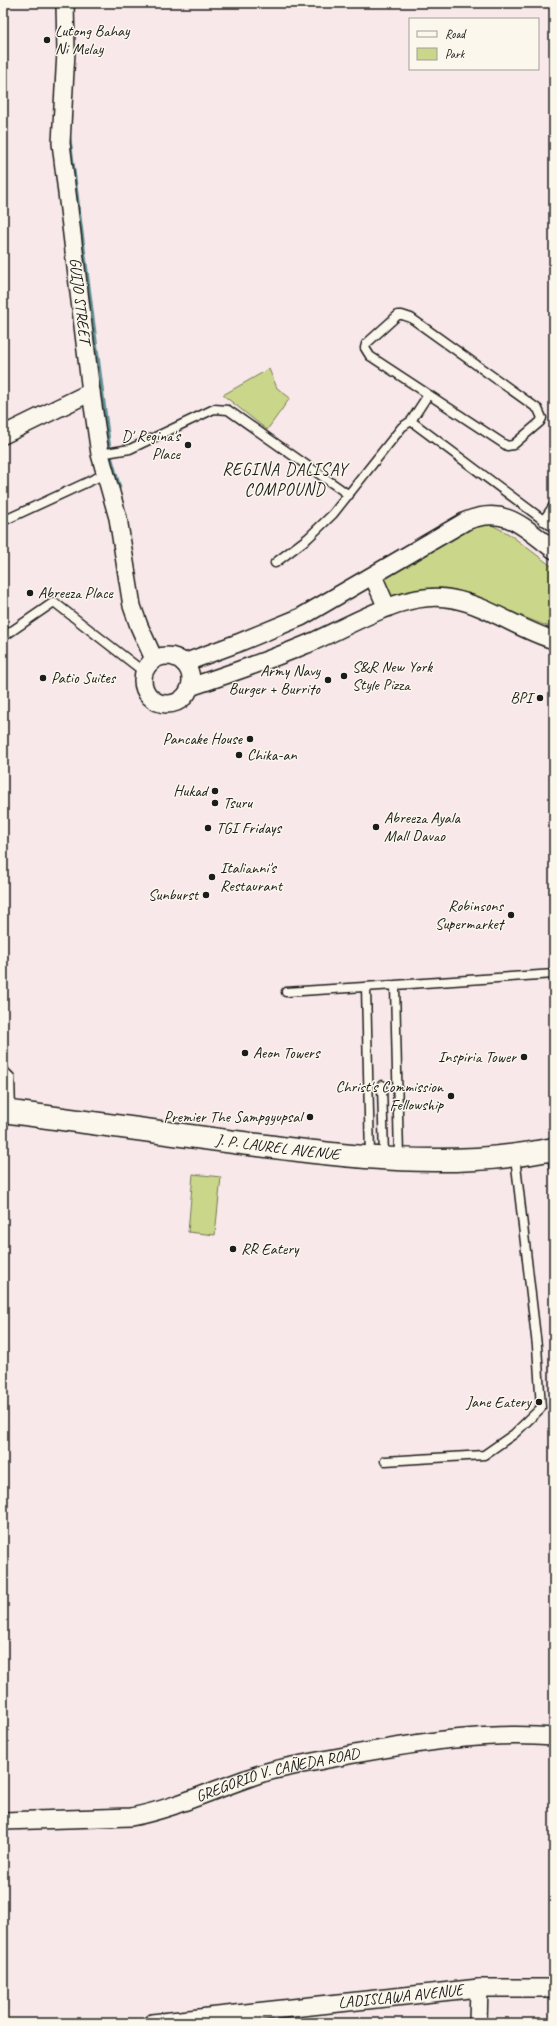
<svg xmlns="http://www.w3.org/2000/svg" width="557" height="2026" font-family="Caveat,sans-serif">
<style>
.green{fill:#cad68a;stroke:#737953}
.lines{fill:none;stroke-linecap:round;stroke-linejoin:round}
.stream{stroke:#609195;stroke-width:4.5}
.service-casing{stroke:#1c1c1c;stroke-width:11}
.minor-casing{stroke:#1c1c1c;stroke-width:20}
.primary-casing{stroke:#1c1c1c;stroke-width:25}
.service{stroke:#fbf7ec;stroke-width:8}
.minor{stroke:#fbf7ec;stroke-width:17}
.primary{stroke:#fbf7ec;stroke-width:22}
.poi-dot{fill:#1c1c1c;stroke:#fbf7ec;stroke-width:1.5}
.labels{text-anchor:middle;dominant-baseline:central;stroke-width:3;stroke-linejoin:round;paint-order:stroke}
.poi-label{font-size:16px;fill:#1c1c1c;stroke:#fbf7ec;text-anchor:start}
.street-label{font-size:16px;fill:#1c1c1c;stroke:#fbf7ec}
.neighbourhood-label{font-size:17px;letter-spacing:1px;fill:#1c1c1c;stroke:#fbf7ec}
</style>
<rect width="100%" height="100%" fill="#f9e8ea"/>
<filter id="ink" filterUnits="userSpaceOnUse"><feTurbulence type="fractalNoise" baseFrequency=".025" numOctaves="2"/><feDisplacementMap in="SourceGraphic" scale="8" xChannelSelector="R" yChannelSelector="G"/><feConvolveMatrix kernelMatrix="1 2 1 2 8 2 1 2 1" color-interpolation-filters="sRGB"/></filter>
<g filter="url(#ink)">
<path class="green" d="M269,369L277,388L290,398L267,430L223,395Z
M488,523L509,534L554,568V628C520,619 468,586 435,588C419,588 405,593 390,597L382,578L470,527Z
M193,1174L221,1177L215,1235L188,1232Z"/>
<g class="lines">
<path class="stream" d="M69,137L110,455L119,487"/>
<g class="service-casing">
<path id="service" d="M398,315H402L411,318L538,409L542,418L540,422L513,445L507,446L370,356L365,348L366,344Z
M411,421L554,528
M100,454L130,449L214,409L228,410L349,495
M3,521L105,474
M543,521L554,505
M275,563L308,538L333,514L402,427L411,421L428,395
M3,637L54,602L144,672
M395,985L554,974
M366,987L370,1156
M286,992L395,985L399,1157
M3,1070L10,1077L11,1112
M382,1085L384,1157
M550,1150L554,1166
M385,1461L484,1455L514,1434L541,1408L537,1346L515,1157"/>
</g>
<g class="minor-casing">
<g id="minor">
<path id="s1" d="M65,3L66,52L61,143L91,392L100,454L118,518L132,606L139,626L154,659"/>
<path d="M3,435L91,392"/>
<path d="M373,576L387,608"/>
<circle cx="167" cy="680" r="24"/>
<path d="M184,663L238,643L301,617L466,521C506,505 523,527 554,550"/>
<path d="M190,687C229,674 267,661 305,645C348,628 405,588 453,599C489,606 519,630 554,640"/>
<path id="s2" d="M3,1821L131,1817C177,1808 219,1787 263,1773C291,1765 321,1761 349,1755C416,1743 486,1731 554,1737"/>
<path id="s3" d="M152,2023L479,1988H554"/>
<path d="M478,2023L479,1988"/>
</g>
</g>
<g class="primary-casing">
<g id="primary">
<path id="s4" d="M3,1111C80,1122 157,1132 234,1142C343,1156 445,1171 554,1149"/>
</g>
</g>
<use href="#service" class="service"/>
<use href="#minor" class="minor"/>
<use href="#primary" class="primary"/>
</g>
</g>
<g class="poi-dot">
<circle cx="47" cy="40" r="4"/>
<circle cx="188" cy="445" r="4"/>
<circle cx="30" cy="593" r="4"/>
<circle cx="344" cy="676" r="4"/>
<circle cx="43" cy="678" r="4"/>
<circle cx="328" cy="680" r="4"/>
<circle cx="540" cy="698" r="4"/>
<circle cx="250" cy="739" r="4"/>
<circle cx="239" cy="755" r="4"/>
<circle cx="215" cy="791" r="4"/>
<circle cx="215" cy="803" r="4"/>
<circle cx="376" cy="827" r="4"/>
<circle cx="208" cy="828" r="4"/>
<circle cx="212" cy="877" r="4"/>
<circle cx="206" cy="895" r="4"/>
<circle cx="511" cy="915" r="4"/>
<circle cx="245" cy="1053" r="4"/>
<circle cx="524" cy="1057" r="4"/>
<circle cx="451" cy="1096" r="4"/>
<circle cx="310" cy="1117" r="4"/>
<circle cx="233" cy="1249" r="4"/>
<circle cx="539" cy="1402" r="4"/>
</g>
<g class="labels">
<g class="poi-label">
<text x="55" y="31">Lutong Bahay<tspan x="55" dy="18">Ni Melay</tspan></text>
<text x="180" y="436" text-anchor="end">D' Regina's<tspan x="180" dy="18">Place</tspan></text>
<text x="38" y="593">Abreeza Place</text>
<text x="352" y="667">S&amp;R New York<tspan x="352" dy="18">Style Pizza</tspan></text>
<text x="320" y="671" text-anchor="end">Army Navy<tspan x="320" dy="18">Burger + Burrito</tspan></text>
<text x="51" y="678">Patio Suites</text>
<text x="532" y="698" text-anchor="end">BPI</text>
<text x="242" y="739" text-anchor="end">Pancake House</text>
<text x="247" y="755">Chika-an</text>
<text x="207" y="791" text-anchor="end">Hukad</text>
<text x="223" y="803">Tsuru</text>
<text x="384" y="818">Abreeza Ayala<tspan x="384" dy="18">Mall Davao</tspan></text>
<text x="216" y="828">TGI Fridays</text>
<text x="220" y="868">Italianni's<tspan x="220" dy="18">Restaurant</tspan></text>
<text x="198" y="895" text-anchor="end">Sunburst</text>
<text x="503" y="906" text-anchor="end">Robinsons<tspan x="503" dy="18">Supermarket</tspan></text>
<text x="253" y="1053">Aeon Towers</text>
<text x="516" y="1057" text-anchor="end">Inspiria Tower</text>
<text x="443" y="1087" text-anchor="end">Christ's Commission<tspan x="443" dy="18">Fellowship</tspan></text>
<text x="302" y="1117" text-anchor="end">Premier The Sampgyupsal</text>
<text x="241" y="1249">RR Eatery</text>
<text x="531" y="1402" text-anchor="end">Jane Eatery</text>
</g>
<g class="street-label">
<text stroke="none"><textPath href="#s1" startOffset="299">GUIJO STREET</textPath></text>
<text stroke="none"><textPath href="#s4" startOffset="277">J. P. LAUREL AVENUE</textPath></text>
<text stroke="none"><textPath href="#s2" startOffset="281">GREGORIO V. CAÑEDA ROAD</textPath></text>
<text stroke="none"><textPath href="#s3" startOffset="250">LADISLAWA AVENUE</textPath></text>
</g>
<g class="neighbourhood-label">
<text x="285" y="469">REGINA DALISAY<tspan x="285" dy="20">COMPOUND</tspan></text>
</g>
</g>
<rect width="557" height="2026" fill="none" stroke="#fbf7ec" stroke-width="16"/>
<rect x="8" y="8" width="541" height="2010" fill="none" stroke="#1c1c1c" stroke-width="1.5" filter="url(#ink)"/>
<rect x="409" y="18" width="130" height="52" fill="#fbf7ec" stroke="#a29f99"/>
<rect x="417" y="31" width="20" height="6" fill="#fbf7ec" stroke="#a29f99"/>
<text x="445" y="38" font-size="12" fill="#1c1c1c">Road</text>
<rect x="417" y="48" width="20" height="12" fill="#cad68a" stroke="#a29f99"/>
<text x="445" y="58" font-size="12" fill="#1c1c1c">Park</text>
</svg>
